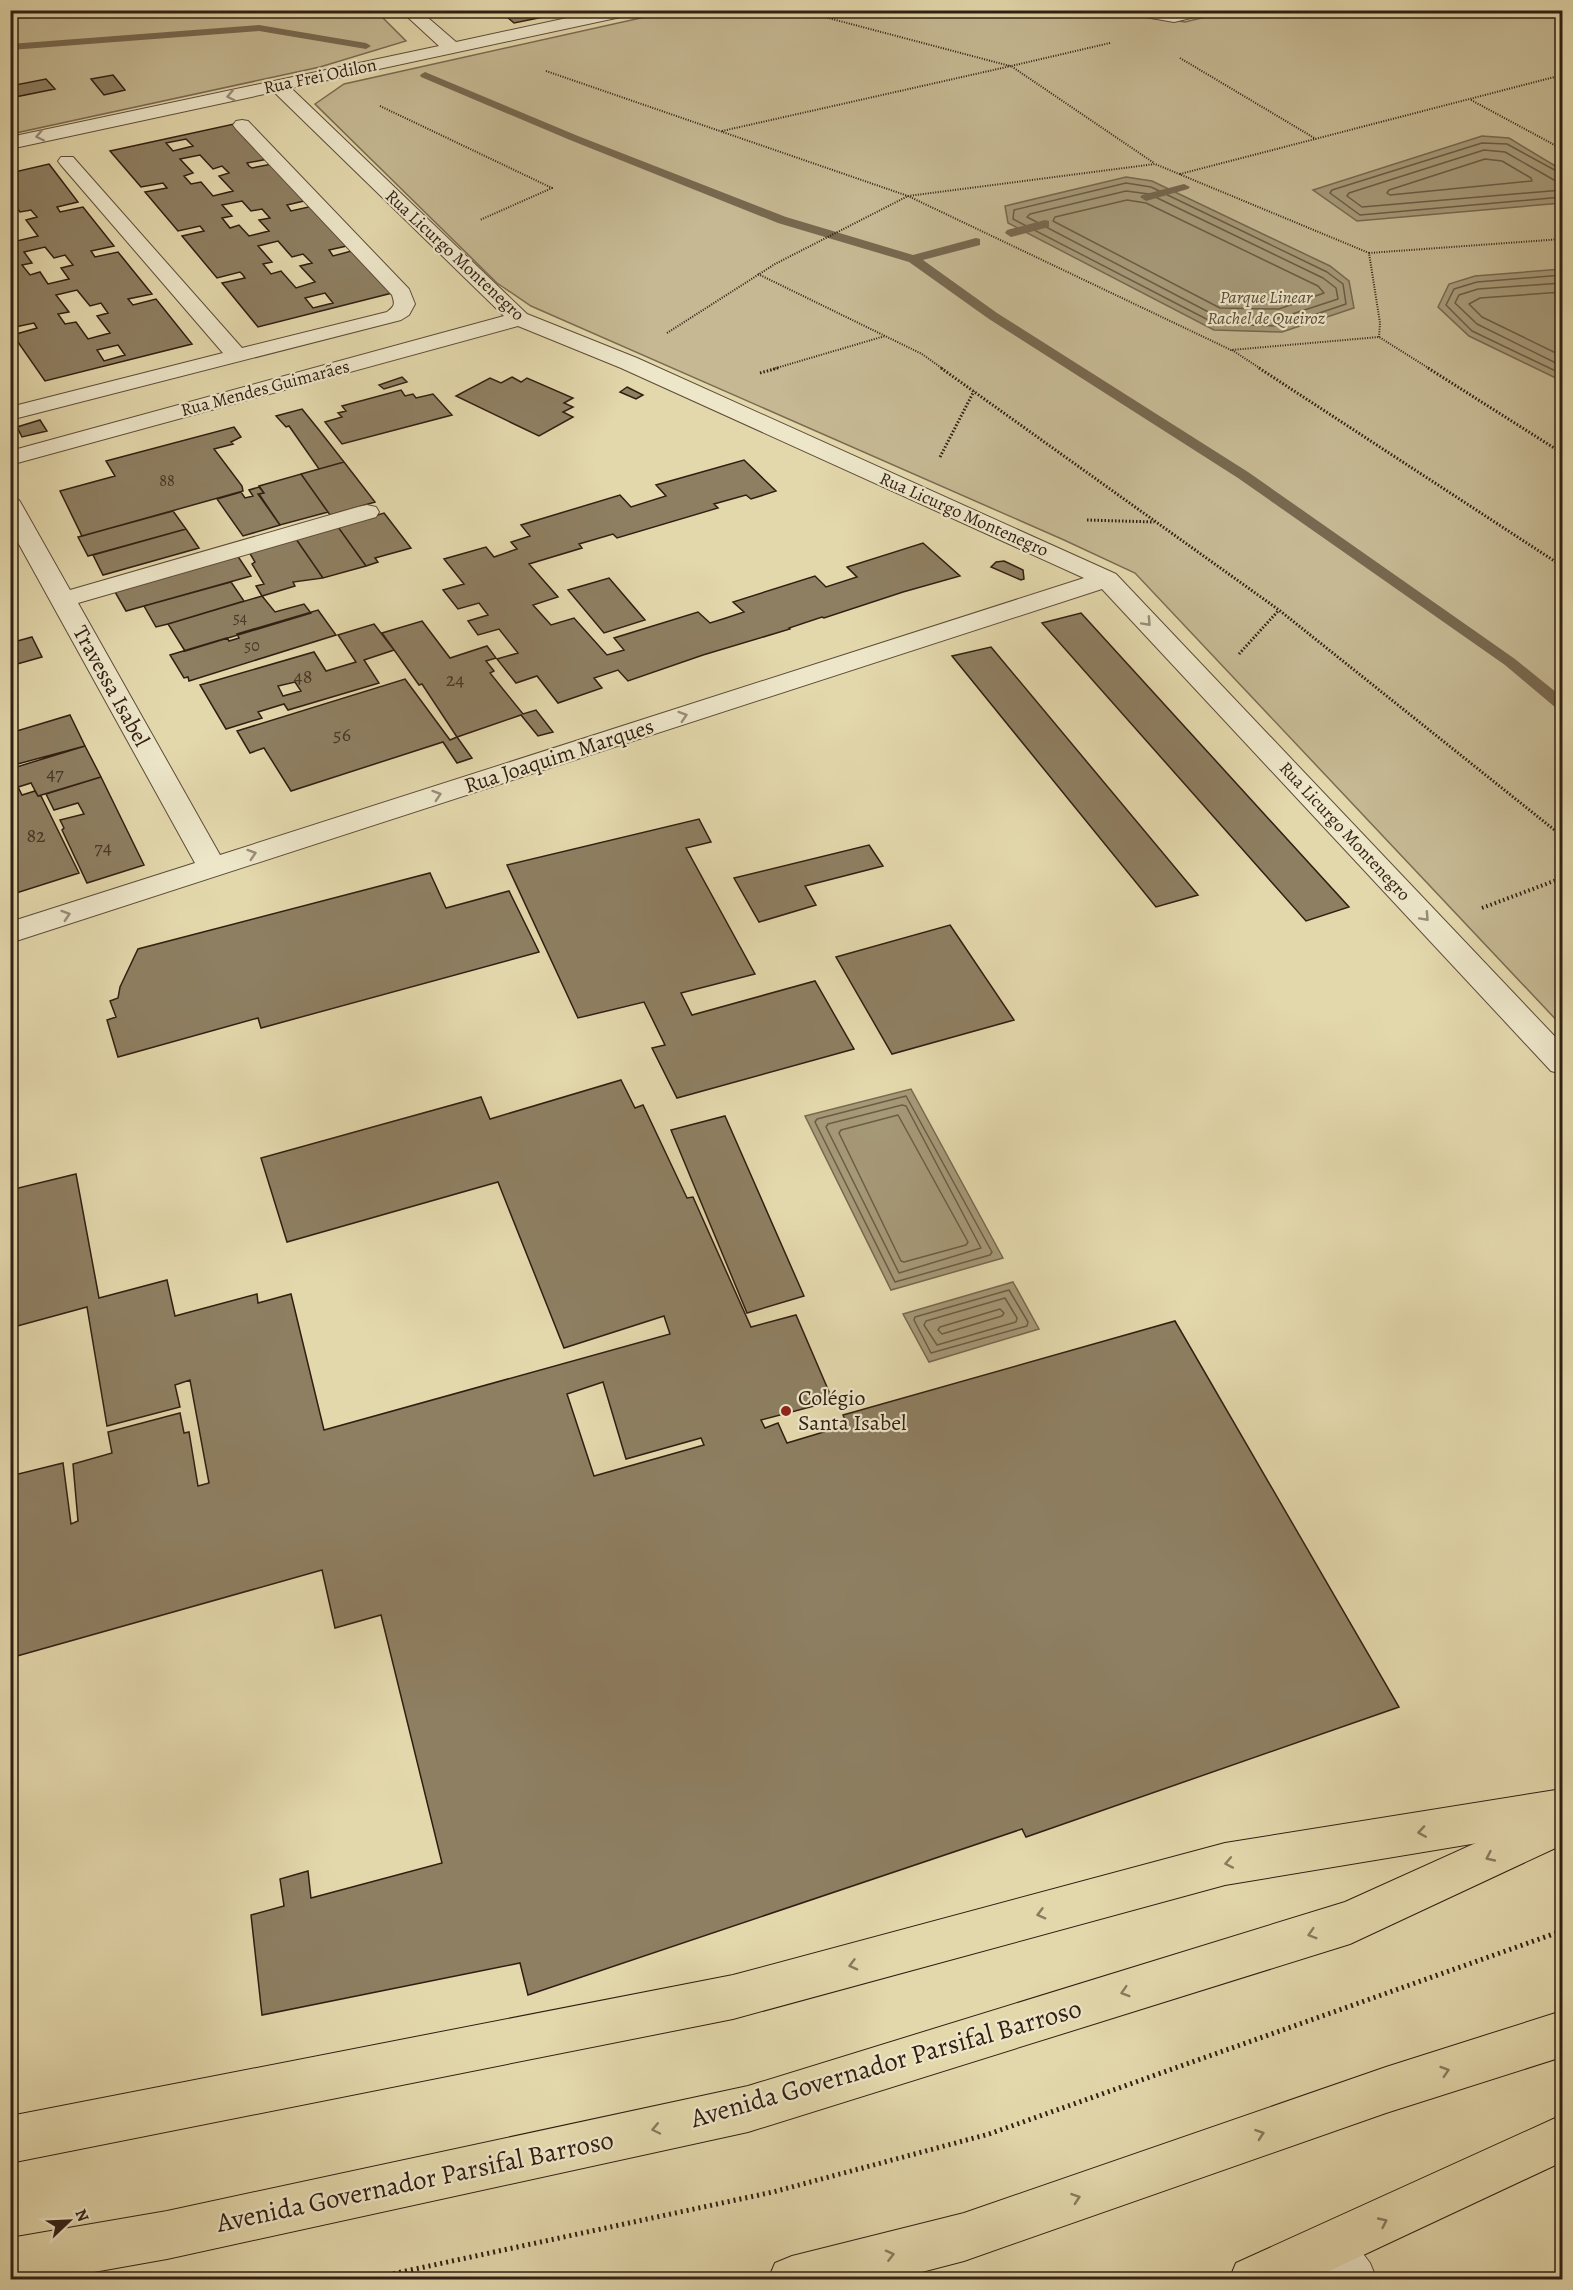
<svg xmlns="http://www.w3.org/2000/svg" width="1573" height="2290" font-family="Alegreya,serif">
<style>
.green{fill:#c5b892;stroke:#7b6b52;stroke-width:1.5}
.water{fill:#a69978;stroke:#77684f;stroke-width:1.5}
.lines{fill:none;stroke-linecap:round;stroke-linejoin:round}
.shore{stroke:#6c5c45;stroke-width:1.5}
.stream{fill:#77684f;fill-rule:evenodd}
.building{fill:#8e7f62;stroke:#311e12;stroke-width:1.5;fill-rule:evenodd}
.service-casing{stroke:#5e4c38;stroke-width:2}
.minor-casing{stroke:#5e4c38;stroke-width:2}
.primary-casing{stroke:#311e12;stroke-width:2}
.trunk-casing{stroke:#311e12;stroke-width:2}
.path-far3{stroke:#311e12;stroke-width:2;stroke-dasharray:1 1.5;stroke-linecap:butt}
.path-far2{stroke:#311e12;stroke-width:3;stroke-dasharray:1.5 2;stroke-linecap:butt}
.path-far1{stroke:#311e12;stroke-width:4;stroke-dasharray:1.5 3;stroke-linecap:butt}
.path{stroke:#311e12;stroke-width:5;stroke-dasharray:2 4;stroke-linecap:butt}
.service{fill:#ede6c9;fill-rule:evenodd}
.minor{fill:#ede6c9;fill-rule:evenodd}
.primary{fill:#e3d8ac;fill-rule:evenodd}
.trunk{fill:#e3d8ac;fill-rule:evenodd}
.oneway{stroke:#988c77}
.oneway2{stroke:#8a7b5f}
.poi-dot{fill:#8f2418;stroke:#ede6c9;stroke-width:2}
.labels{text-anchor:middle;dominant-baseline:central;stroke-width:4.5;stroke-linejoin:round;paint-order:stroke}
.far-number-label{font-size:16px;fill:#483626}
.far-street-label{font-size:18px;fill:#311e12;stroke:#ede6c9}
.far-park-label{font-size:18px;font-style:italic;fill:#5d4c38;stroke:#ede6c9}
.number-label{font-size:20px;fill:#483626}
.street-label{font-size:22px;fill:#311e12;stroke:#ede6c9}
.poi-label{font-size:22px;fill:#311e12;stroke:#ede6c9;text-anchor:start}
.near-street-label{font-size:27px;fill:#311e12;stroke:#ede6c9}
</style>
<rect width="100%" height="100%" fill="#e3d8ac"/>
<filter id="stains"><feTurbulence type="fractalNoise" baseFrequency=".00333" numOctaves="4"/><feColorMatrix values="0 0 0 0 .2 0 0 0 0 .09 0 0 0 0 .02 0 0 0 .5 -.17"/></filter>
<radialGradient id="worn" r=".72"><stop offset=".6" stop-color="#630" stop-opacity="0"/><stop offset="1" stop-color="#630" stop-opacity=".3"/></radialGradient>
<path class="green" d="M1117,10L1185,22L1234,10L1562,11V1026L1135,573L1064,540L531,306L497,283L315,104L344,84L672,11Z
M221,11H376L406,41L320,67L11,134L10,18Z"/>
<path class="water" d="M1482,136L1509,138L1562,170V203L1357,221L1313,190Z
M1126,177L1152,181L1330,266L1349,281L1354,308L1282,332L1214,330L1008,223L1005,206Z
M1562,269V381L1469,336L1438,307L1449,284L1475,276Z
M911,1089L1003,1258L891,1290L805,1116Z
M1013,1282L1039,1329L929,1362L903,1314Z"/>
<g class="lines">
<path class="shore" d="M1485,159L1502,161L1531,178L1532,181L1390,195L1387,193L1389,190Z
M1562,174L1507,144L1482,143L1332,190L1330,193L1360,215L1562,197
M1562,182L1554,180L1505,152L1484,150L1349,193L1347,196L1362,207L1562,190
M1126,183L1151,187L1327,272L1343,284L1346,304L1281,326L1216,324L1013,219L1014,210Z
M1126,191L1149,194L1323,278L1336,288L1338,299L1280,318L1218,317L1027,217L1030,214Z
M1127,200L1146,203L1318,286L1324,293L1279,309L1220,308L1053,221L1055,217Z
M1562,275L1477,282L1454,289L1446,305L1472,331L1562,374
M1562,283L1478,289L1459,295L1455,303L1477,324L1562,366
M1562,292L1480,298L1469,304L1482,317L1562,356
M906,1096L992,1252L990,1255L895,1282L815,1122L817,1119Z
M902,1105L906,1106L981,1248L899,1273L826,1127L828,1124Z
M898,1115L968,1242L966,1245L904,1262L901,1261L839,1133L841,1130Z
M1009,1290L1028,1322L1027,1326L931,1353L914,1320L915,1317Z
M1005,1298L1017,1318L1016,1322L937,1345L924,1325L926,1321Z
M1000,1309L1004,1313L1002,1316L942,1334L938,1330L940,1327Z"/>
<path class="stream" d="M259,25L366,43L371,46L366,49L259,31L10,50V44Z
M425,72L578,136L786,217L913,255L976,238L980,239V245L923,260L997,313L1248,472L1515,659L1562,697V710L1556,708L1505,665L1238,478L989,319L909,262L778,223L570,140L421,77L420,75Z
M1184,184L1190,187L1188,189L1146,201L1140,197L1142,195Z
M1045,220L1049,221V227L1011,237L1005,233L1007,230Z"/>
</g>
<path class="building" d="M499,10H566L568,12L514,23Z
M113,75L125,90L104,95L91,79Z
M46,79L55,89L10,98V86Z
M234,124L268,159L247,163L249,166L252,168L272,164L308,200L287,205L291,211L313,206L351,245L329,250L333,256L355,250L396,292L258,327L222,283L245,278L243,275L240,272L217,278L182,236L204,231L200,226L178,231L145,192L167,188L163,183L141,187L110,151ZM186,139L193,146L173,151L166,143ZM200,155L213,169L222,166L229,173L219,176L233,191L213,196L201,182L191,184L184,176L193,173L180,159ZM242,201L251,211L262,209L270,218L259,220L269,231L249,236L239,225L230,228L222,218L232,216L222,205ZM278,241L292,257L303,254L312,263L300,266L315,282L296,288L281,271L271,274L263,264L272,262L258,246ZM325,293L333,303L313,308L305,298Z
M49,164L78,202L57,207L60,212L83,207L114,246L91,251L95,257L118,252L152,294L128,299L133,305L156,299L192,344L45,381L13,335L37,328L34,323L10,328V232L17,241L38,236L26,220L37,217L31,210L20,212L10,199V173ZM45,247L54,258L65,255L73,265L61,268L69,279L48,284L40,272L30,275L22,265L32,263L24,252ZM77,290L90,306L101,303L108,313L97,316L110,333L88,339L76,322L65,324L58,314L69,312L56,295ZM118,345L125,355L104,361L97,350Z
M402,377L407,382L384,389L379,385Z
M512,377L521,382L527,378L573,398L564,403L573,407L563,412L573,417L539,436L456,396L490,378L501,383Z
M627,387L643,395L636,399L620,392Z
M401,390L405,396L413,394L416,398L433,394L452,415L342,444L325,422L342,417L338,413L346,411L342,406Z
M302,409L319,430L344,462L319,469L289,426L286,427L276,416Z
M40,420L47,431L22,437L17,427Z
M234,427L241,437L231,442L233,444L214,449L242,486L243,491L82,536L60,491L115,476L106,461Z
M744,460L776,491L751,499L746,495L714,504L718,508L617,538L613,534L579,544L582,548L529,564L558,597L533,605L551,625L574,618L607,655L624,650L614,638L698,612L710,623L726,618L744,612L733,602L815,576L826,587L857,577L847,567L923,543L960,576L903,592L824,618L822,617L789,628L790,629L703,655L628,681L618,670L594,678L602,688L558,703L537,676L516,683L497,659L518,653L499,629L478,635L468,621L488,615L479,603L458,609L443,590L464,584L444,559L486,547L494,557L517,549L511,542L530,536L521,525L620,495L631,507L666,496L656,485Z
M344,462L375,502L330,515L301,474Z
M301,474L328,512L280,525L259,494L264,493L259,486Z
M259,487L264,493L258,494L280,525L243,536L217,499L241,492L245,498L253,496L249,490Z
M173,511L186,529L88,556L78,537Z
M384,513L411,548L375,558L378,562L366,566L338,527Z
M338,527L366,566L323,578L296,539Z
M186,529L199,548L103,575L93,555Z
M296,539L323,578L293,582L295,586L262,596L256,586L264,584L252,564L255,562L249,552Z
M237,555L251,576L126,611L115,592Z
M1004,561L1023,570L1024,579L1021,580L991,567L996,562Z
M609,578L645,620L604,633L568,590Z
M231,582L244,601L168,624L156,627L144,606Z
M262,596L275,612L304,604L311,613L185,651L168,624Z
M318,610L336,635L189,681L188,677L184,678L170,655L227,638L229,641L239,638L237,634Z
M1081,613L1349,907L1306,921L1042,623Z
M422,621L450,658L487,646L496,658L486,661L494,671L490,673L523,714L536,710L553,732L538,736L521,715L457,737L422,684L419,685L382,633Z
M374,624L394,650L364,660L379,683L288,710L284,704L258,712L262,718L226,729L200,685L314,652L326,671L356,662L338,635ZM295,682L301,691L283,696L278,686Z
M32,637L42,657L10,666V643Z
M991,647L1198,895L1156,907L952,656Z
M405,679L450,740L457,737L472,758L457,763L443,742L291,791L264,748L250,753L237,731Z
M70,715L85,746L10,766V733Z
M85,746L101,777L38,796L31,783L12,789L10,769Z
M101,777L144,865L87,883L62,830L64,828L60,820L84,814L78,803L54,810L46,794Z
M10,786L12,789L18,787L22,795L35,791L38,796H41L79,873L10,895Z
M699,819L711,842L686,848L755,974L681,993L692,1015L815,981L854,1049L677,1098L652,1048L665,1045L644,1002L578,1018L507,865Z
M869,845L883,866L805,886L816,905L759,922L734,878Z
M430,873L446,908L509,891L539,952L261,1028L258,1018L118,1057L107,1020L116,1017L110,1001L118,998L120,987L138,949Z
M950,925L1014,1020L892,1054L836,957Z
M621,1080L635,1108L643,1105L687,1198L693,1197L751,1327L796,1315L833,1401L761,1420L765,1428L778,1423L787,1443L847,1425L843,1415L1175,1321L1399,1707L1026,1837L1022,1829L528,1995L520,1963L262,2015L251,1915L284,1906L280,1879L308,1871L311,1898L442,1863L381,1615L335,1628L322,1570L10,1658V1476L63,1463L71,1524L78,1521L73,1464L112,1453L108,1432L180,1413L184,1433L189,1432L198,1486L209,1483L190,1380L175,1385L180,1407L107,1426L87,1307L10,1328V1190L76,1174L99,1298L167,1280L175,1316L257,1294L258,1303L291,1294L324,1430L670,1334L664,1316L564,1348L498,1182L287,1242L261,1158L481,1097L490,1119ZM603,1382L626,1459L701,1438L704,1445L594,1476L567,1394Z
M725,1116L804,1296L747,1313L671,1130Z"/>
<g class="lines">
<g class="service-casing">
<path id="service" d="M242,120L248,121L409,289L415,304L409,315L401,320L10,420V407L223,353L61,165L58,161L61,157H73L242,348L387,312C395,306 395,304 392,295L236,129L233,125L236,121Z"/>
</g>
<g class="minor-casing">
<path id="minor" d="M400,10H419L456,42L604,10H638L630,15L291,88L527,314L637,358L1116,574L1562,1044V1074L1551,1071L1102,589L10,943V922L195,863L10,528V498L19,500L22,505L70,590L358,507L367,505L376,507L379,512L376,517L78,603L220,855L1084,578L621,368L518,326L10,465V451L504,316L274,92L10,149V137L439,46Z
M1126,10H1210L1208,14L1174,22L1134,15Z
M1328,2223L1345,2230L1370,2263L1377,2280H1322L1311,2264L1304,2247L1311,2230Z"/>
</g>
<g class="primary-casing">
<path id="primary" d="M1562,1804V1845L1350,1944L748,2132L167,2259L49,2280H10V2238L167,2211L748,2086L1345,1902Z
M1562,2011V2057L1386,2113L964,2261L891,2280H768L775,2263L792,2256L964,2213L1386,2067Z
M1562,2115V2162L1310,2280H1229L1236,2263Z"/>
</g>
<g class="trunk-casing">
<path id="trunk" d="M1562,1789V1829L1225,1885L733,2019L10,2163V2116L733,1975L1225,1843Z"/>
</g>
<path class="path-far3" d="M798,10L1010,66
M1242,16L1265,10
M673,17L701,10
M1110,43L1011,66L1154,163
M1180,58L1316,139
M546,71L908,196L1231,350L1379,337L1430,369
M1471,100L1562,149
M380,106L552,188L480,220
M722,131L1011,66
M1180,174L1562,75
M1369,253L1562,239
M758,274L922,354L943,369
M667,333L775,264L908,196L1155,164L1369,253L1380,323L1379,337
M1232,350L1261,369
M773,369L885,336"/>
<path class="path-far2" d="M941,368L1279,610L1562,836
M1259,368L1562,566
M1428,368L1562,453
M760,373L778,368
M940,457L974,391
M1087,520L1154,522
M1239,654L1279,610"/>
<path class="path-far1" d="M1482,908L1562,878"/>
<path class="path" d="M364,2280L773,2192L989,2134L1562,1931"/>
<use href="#service" class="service"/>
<use href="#minor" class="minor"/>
<use href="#primary" class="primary"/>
<use href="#trunk" class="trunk"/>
</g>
<defs><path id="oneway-chevron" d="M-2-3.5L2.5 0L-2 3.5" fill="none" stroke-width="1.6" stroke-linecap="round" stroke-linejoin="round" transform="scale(1.5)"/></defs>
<g class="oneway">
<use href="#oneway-chevron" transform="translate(231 96) rotate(168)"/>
<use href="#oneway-chevron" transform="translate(40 136) rotate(168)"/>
<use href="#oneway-chevron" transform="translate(1147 622) rotate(47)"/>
<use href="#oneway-chevron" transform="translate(683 716) rotate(-18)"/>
<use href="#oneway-chevron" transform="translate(437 795) rotate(-18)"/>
<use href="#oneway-chevron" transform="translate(252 854) rotate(-18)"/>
<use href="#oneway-chevron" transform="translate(66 915) rotate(-18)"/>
<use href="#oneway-chevron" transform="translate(1425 917) rotate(47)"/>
</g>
<g class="oneway2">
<use href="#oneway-chevron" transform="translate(1422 1832) rotate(171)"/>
<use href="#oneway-chevron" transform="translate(1490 1857) rotate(155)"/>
<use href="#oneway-chevron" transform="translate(1229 1863) rotate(169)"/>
<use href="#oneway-chevron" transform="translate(1041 1914) rotate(165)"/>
<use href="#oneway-chevron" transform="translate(1312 1934) rotate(163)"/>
<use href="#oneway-chevron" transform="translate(853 1965) rotate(165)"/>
<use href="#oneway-chevron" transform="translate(1125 1992) rotate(163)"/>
<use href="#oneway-chevron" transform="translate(1445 2071) rotate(-18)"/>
<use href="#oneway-chevron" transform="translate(656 2129) rotate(168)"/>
<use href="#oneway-chevron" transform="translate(1260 2134) rotate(-19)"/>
<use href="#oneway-chevron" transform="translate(1076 2198) rotate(-19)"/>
<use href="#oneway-chevron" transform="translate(1383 2222) rotate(-25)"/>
<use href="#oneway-chevron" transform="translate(890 2255) rotate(-14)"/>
</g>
<circle class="poi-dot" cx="786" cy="1411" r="6"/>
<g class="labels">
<g class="far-number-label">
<text x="167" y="481">88</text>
<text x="240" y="618">54</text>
<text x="252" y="646">50</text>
</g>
<g class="far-street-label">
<text transform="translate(320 76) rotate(-12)">Rua Frei Odilon</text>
<text transform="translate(455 255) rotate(43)">Rua Licurgo Montenegro</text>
<text transform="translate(265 388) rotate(-15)">Rua Mendes Guimarães</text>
<text transform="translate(964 514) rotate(24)">Rua Licurgo Montenegro</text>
<text transform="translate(1345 831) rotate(47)">Rua Licurgo Montenegro</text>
</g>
<g class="far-park-label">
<text x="1266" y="297">Parque Linear<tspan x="1266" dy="21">Rachel de Queiroz</tspan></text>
</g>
<g class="number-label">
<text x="303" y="676">48</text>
<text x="455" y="679">24</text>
<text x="342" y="734">56</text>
<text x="55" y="773">47</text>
<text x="36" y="835">82</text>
<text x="103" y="847">74</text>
</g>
<g class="street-label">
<text transform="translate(111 686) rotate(61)">Travessa Isabel</text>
<text transform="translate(559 756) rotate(-18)">Rua Joaquim Marques</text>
</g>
<g class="poi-label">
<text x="798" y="1398">Colégio<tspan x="798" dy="25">Santa Isabel</tspan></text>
</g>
<g class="near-street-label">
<text transform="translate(886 2063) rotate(-16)">Avenida Governador Parsifal Barroso</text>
<text transform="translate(415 2181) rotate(-12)">Avenida Governador Parsifal Barroso</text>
</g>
</g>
<rect width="1573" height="2290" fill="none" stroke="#e3d8ac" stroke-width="36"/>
<rect x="12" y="12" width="1549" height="2266" fill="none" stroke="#311e12" stroke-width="3"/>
<rect x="18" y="18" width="1537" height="2254" fill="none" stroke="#311e12" stroke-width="1.5"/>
<g transform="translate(69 2221) rotate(67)" stroke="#ede6c9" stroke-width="4.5" paint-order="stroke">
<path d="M0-4.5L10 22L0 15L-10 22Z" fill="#311e12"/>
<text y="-9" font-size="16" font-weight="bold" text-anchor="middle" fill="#311e12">N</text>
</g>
<rect width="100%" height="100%" filter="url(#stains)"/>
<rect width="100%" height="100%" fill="url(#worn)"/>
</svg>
